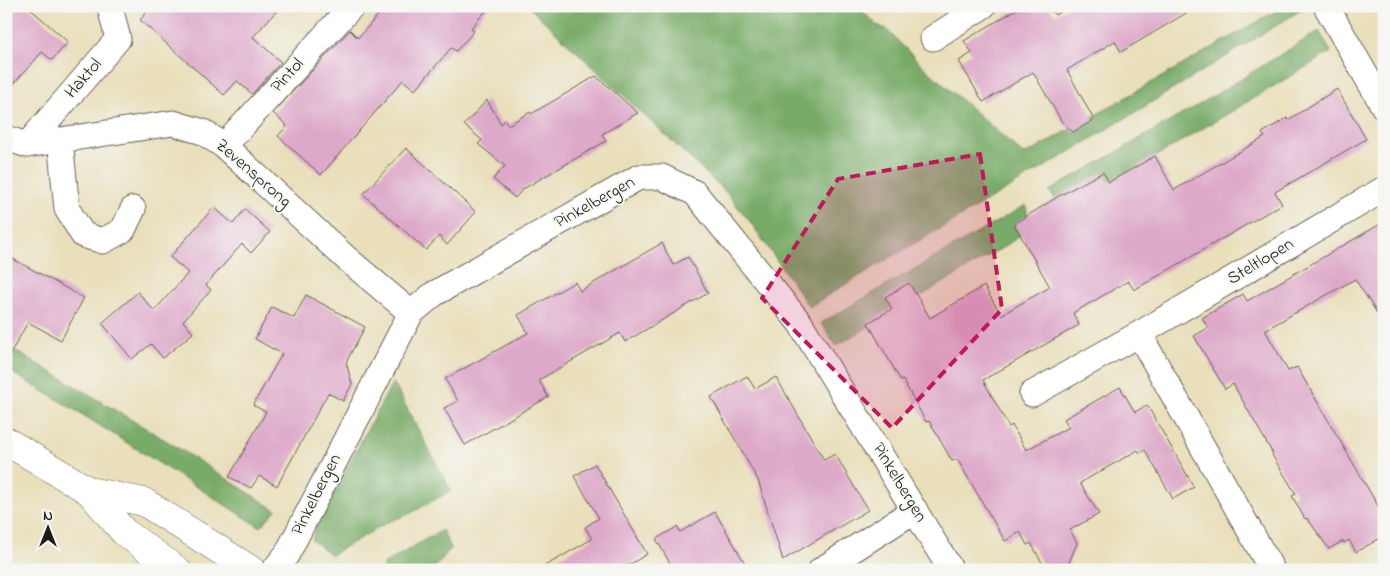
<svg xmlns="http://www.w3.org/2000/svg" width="1390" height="576" font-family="'Indie Flower',sans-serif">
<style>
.forest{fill:#78ab67;stroke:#4a6442}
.building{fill:#dda9c9}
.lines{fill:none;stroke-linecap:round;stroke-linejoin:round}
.street-casing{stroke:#646054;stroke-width:27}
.secondary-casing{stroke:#646054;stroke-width:29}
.street{stroke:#fff;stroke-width:25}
.secondary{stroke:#fff;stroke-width:28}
.marked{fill:#c2185b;fill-opacity:0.2;stroke:#c2185b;stroke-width:4;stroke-dasharray:10 6;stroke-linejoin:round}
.labels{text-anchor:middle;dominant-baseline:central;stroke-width:4;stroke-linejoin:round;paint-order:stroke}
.street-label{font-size:18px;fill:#1c1c1c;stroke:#f6f6f2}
</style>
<rect width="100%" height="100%" fill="#f6f6f2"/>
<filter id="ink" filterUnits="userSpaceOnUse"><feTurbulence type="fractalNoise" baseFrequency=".02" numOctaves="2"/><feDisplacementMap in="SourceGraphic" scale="10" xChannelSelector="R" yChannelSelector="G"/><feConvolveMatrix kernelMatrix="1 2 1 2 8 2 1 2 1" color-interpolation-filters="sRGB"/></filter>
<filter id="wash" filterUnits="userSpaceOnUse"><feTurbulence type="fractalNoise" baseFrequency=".0096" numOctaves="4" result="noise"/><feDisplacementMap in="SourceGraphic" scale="20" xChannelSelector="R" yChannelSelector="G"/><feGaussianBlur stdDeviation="1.12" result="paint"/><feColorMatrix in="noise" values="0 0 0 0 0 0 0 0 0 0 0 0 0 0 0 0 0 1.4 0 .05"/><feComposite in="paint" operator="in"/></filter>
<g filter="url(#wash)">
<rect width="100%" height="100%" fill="#e9dfbb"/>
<path class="forest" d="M528,6H857L877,25L886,29L927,70L1022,153L1026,154L1036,149L1285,6L1306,7C1211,66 1117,124 1021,181C950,223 879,263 809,307L751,223L724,190Z
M1319,31L1331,52L1068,209L1060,205L1049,191L1202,103Z
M1026,205C1030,230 1027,230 1007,245L836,346L821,323Z
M6,345L167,441L276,510L260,527L83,415L6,369Z
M393,382L451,491L407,515L388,522L331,555L312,540L316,525Z
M442,530L451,548L433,570H382L385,563Z"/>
<g id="blocks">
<path class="building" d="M6,6H27L68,42L52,60L42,52L6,92Z
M152,6H281L253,37L281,62L252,94L237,81L224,95L140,20Z
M386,6H490L471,28L474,31L456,51L451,48L415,90L403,80L321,175L278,136L287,126L273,113L350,30L358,38Z
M1022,6H1048L1055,15L1070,6H1198L1121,52L1115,41L1067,70L1094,120L1073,132L1062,122L1033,72L983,102L959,61L972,53L964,41Z
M596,76L638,113L602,134L606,141L523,189L515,198L493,179L505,166L478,144L482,140L464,125L487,100L501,124L505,120L508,125L530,112L531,114Z
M1337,89L1366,139L1275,192L1282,204L1134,290L1128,281L1073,313L1079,325L983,380L1009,427L1012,425L1026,450L1069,427L1064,419L1120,387L1135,412L1147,405L1194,487L1173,499L1145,450L1140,453L1138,450L1080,483L1099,514L1070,530L1077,543L1066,570H1046L1031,543L1027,545L1020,532L1005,541L957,459L952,461L929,421L926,422L903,380L901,381L868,323L892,309L885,297L909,283L930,318L984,286L1001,315L1050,287L1014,224L1059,196L1103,172L1109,182L1155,156L1174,190L1265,137L1262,133L1287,118L1288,120Z
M406,148L476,212L447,245L439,236L426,250L363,194Z
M214,207L233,224L245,209L270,232L251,253L242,244L206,285L211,290L183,321L193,333L163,358L151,344L132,359L102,323L138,292L154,311L188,273L170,257Z
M1384,222V324L1355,279L1265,330L1288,371L1297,367L1384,516V536L1356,552L1349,540L1344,543L1343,541L1329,549L1307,518L1305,519L1292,496L1296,494L1272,455L1273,454L1233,384L1225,389L1194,336L1208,328L1202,318L1243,294L1247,301Z
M662,243L673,265L688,257L708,293L625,342L620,333L539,380L548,397L465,445L444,408L458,401L445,379L528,333L518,315L575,282L580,291Z
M6,255L84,298L61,340L28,322L6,361Z
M306,295L365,327L346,362L352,384L343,401L328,393L277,486L259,476L251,488L229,477L266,412L253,405L282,354L255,339L272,307L294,318Z
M747,376L755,389L776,377L824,460L835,454L868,510L783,560L758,480L711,397Z
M595,464L647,554L621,570H538L592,539L585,527L599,518L574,476Z
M715,512L749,570H674L656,539L677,527L680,532Z"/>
</g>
</g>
<g filter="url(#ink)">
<use href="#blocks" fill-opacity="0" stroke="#646054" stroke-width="1"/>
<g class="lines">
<g class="street-casing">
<path id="street" d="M1326,6L1384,107
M933,38L983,6
M6,138L27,145L173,123L203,132L224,146L346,258L411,313
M60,140L67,209L83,235L103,241L123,230L133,209
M27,145L118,39L110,7L111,6
M224,146L352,6
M1139,334L1272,570
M1032,394L1139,334L1384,189
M274,570L287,554L411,313L434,294L639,177H662L695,193L800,323L951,570
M821,570L915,510"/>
</g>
<g class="secondary-casing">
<path id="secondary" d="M6,441L89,491L124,532L177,570
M89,491L144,502L251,570"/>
</g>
<use href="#street" class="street"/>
<use href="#secondary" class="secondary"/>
</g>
</g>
<path class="marked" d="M980,154L1002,309L892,428L762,298L838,179Z"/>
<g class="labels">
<g class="street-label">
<text transform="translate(288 76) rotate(-48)">Pintol</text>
<text transform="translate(84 79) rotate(-49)">Haktol</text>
<text transform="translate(253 174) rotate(41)">Zevensprong</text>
<text transform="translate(595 203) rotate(-29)">Pinkelbergen</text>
<text transform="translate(1261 262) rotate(-31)">Steltlopen</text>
<text transform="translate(899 483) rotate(59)">Pinkelbergen</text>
<text transform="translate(317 495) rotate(-63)">Pinkelbergen</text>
</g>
</g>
<rect width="1390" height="576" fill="none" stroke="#f6f6f2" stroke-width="25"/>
<g transform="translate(48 528)" stroke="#f6f6f2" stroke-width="4" paint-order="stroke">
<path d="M0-4L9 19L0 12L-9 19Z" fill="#1c1c1c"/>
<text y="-8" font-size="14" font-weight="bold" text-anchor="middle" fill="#1c1c1c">N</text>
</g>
</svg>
